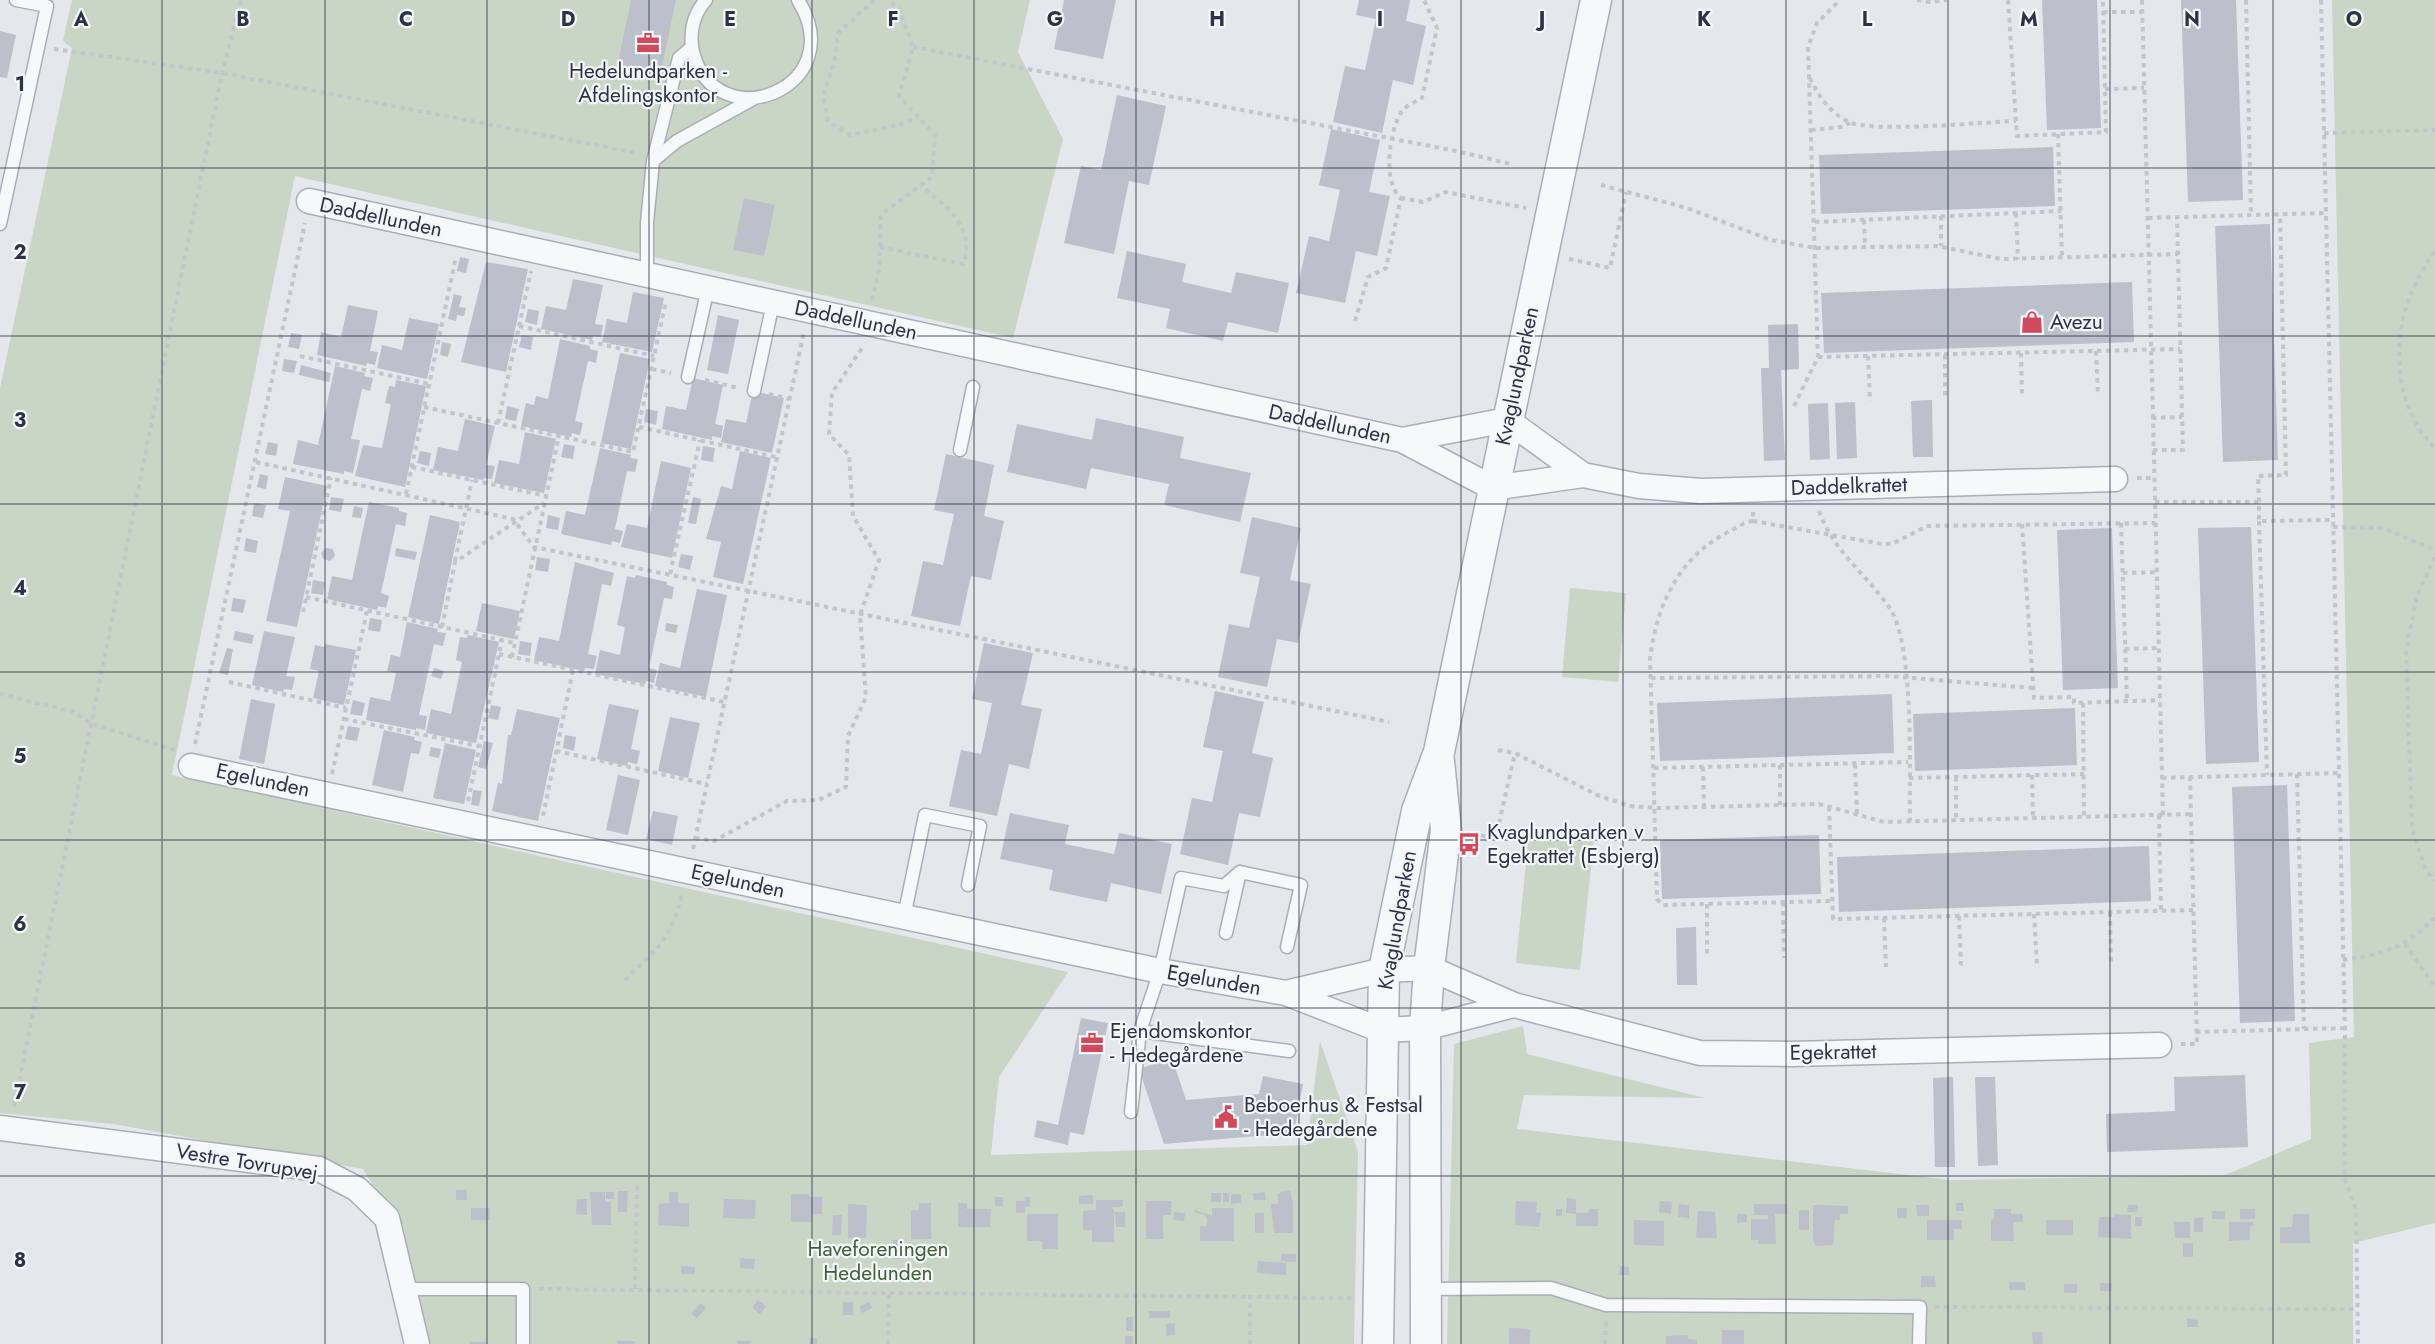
<svg xmlns="http://www.w3.org/2000/svg" width="2435" height="1344" font-family="Jost,sans-serif">
<style>
.green{fill:#c9d6c5}
.building{fill:#bbc0ca}
.lines{fill:none;stroke-linecap:round;stroke-linejoin:round}
.service-casing{stroke:#a9aeb7;stroke-width:15}
.minor-casing{stroke:#a9aeb7;stroke-width:27}
.tertiary-casing{stroke:#a9aeb7;stroke-width:33}
.path{stroke:#c2c5cb;stroke-width:4;stroke-dasharray:4.5 4.5;stroke-linecap:butt}
.service{stroke:#f7f8fa;stroke-width:12}
.minor{stroke:#f7f8fa;stroke-width:24}
.tertiary{stroke:#f7f8fa;stroke-width:30}
.grid{fill:none;stroke:#2b3445;stroke-width:1.5;stroke-opacity:0.55}
.labels{text-anchor:middle;dominant-baseline:central;stroke-width:4.5;stroke-linejoin:round;paint-order:stroke}
.poi-label{font-size:21px;fill:#2b3445;stroke:#f4f6f9;text-anchor:start}
.street-label{font-size:21px;fill:#2b3445;stroke:#f4f6f9}
.park-label{font-size:21px;fill:#3f6138;stroke:#f4f6f9}
.grid-label{font-size:20px;text-anchor:middle;font-weight:bold;fill:#2b3445;stroke:#f4f6f9;stroke-width:4.5;stroke-linejoin:round;paint-order:stroke}
</style>
<rect width="100%" height="100%" fill="#e4e7ec"/>
<path class="green" d="M72,0H1030L1018,52L1063,139L1013,338L295,176L172,775L1068,972L999,1077L991,1155L1307,1145L1320,1041L1358,1152L1354,1344H423L394,1221L363,1169L113,1124L0,1113V388L72,48L63,41Z
M2332,0H2435V1223L2353,1243V1344H1447L1454,1044L1523,1026L1527,1054L1705,1098L1524,1095L1517,1129L1951,1180L2225,1175L2311,1139L2309,1043L2354,1037Z
M1570,588L1626,593L1618,682L1562,677Z
M1529,832L1594,839L1580,970L1516,963Z"/>
<path class="building" d="M631,0H676L659,81L616,72Z
M1064,0H1116L1103,59L1054,49Z
M1359,0H1410L1406,21L1426,26L1413,85L1393,80L1382,133L1333,122L1345,66L1365,70L1376,19L1356,15Z
M2042,0H2097L2101,128L2047,130Z
M2181,0H2236L2243,200L2188,202Z
M0,31L16,35L7,78L0,77Z
M1117,95L1166,106L1149,185L1129,181L1114,254L1064,243L1081,166L1101,170Z
M1331,129L1380,140L1369,192L1390,196L1377,256L1356,251L1345,303L1296,293L1309,236L1329,241L1340,190L1319,185Z
M2053,147L2055,206L1821,214L1819,155Z
M744,198L775,205L764,256L733,250Z
M2270,224L2278,460L2223,462L2215,226Z
M1127,251L1186,264L1182,282L1231,293L1236,272L1289,283L1278,333L1228,322L1223,341L1166,328L1170,309L1117,298Z
M460,257L469,259L466,273L457,271Z
M486,262L528,269L506,372L461,362Z
M573,279L603,285L595,324L603,325L601,337L593,336L592,340L541,329L546,306L566,310Z
M2132,282L2134,342L1824,353L1821,293Z
M633,292L664,298L652,352L602,342L607,319L627,323Z
M454,294L462,296L459,307L466,308L464,316L457,315L456,321L448,319Z
M348,305L378,311L370,351L378,352L375,365L367,363L366,366L317,355L321,332L341,337Z
M528,309L539,311L537,325L525,322Z
M718,315L739,320L728,374L707,370Z
M409,318L439,324L427,379L377,368L382,345L402,350Z
M1798,324L1799,369L1781,370L1785,460L1764,461L1761,368H1769L1768,325Z
M291,333L302,335L299,349L288,347Z
M522,335L533,337L531,350L519,347Z
M560,339L590,346V349L598,351L596,363L588,361L575,421L583,423L580,435L572,433L571,437L521,426L526,403L534,405L536,396L548,399Z
M442,342L451,344L448,357L440,355Z
M620,353L650,359L631,449L601,443Z
M284,359L297,361L294,373L282,371Z
M301,365L331,373L329,382L299,375Z
M335,366L365,373L364,376L373,378L370,391L362,389L351,439L360,440L353,473L344,471V474L293,464L298,440L318,445Z
M693,378L723,385L715,424L723,426L721,438L712,436V440L662,429L666,406L686,410Z
M396,380L426,386L405,487L355,476L363,445L382,448L391,404L385,403L389,386L395,387Z
M753,391L784,398L772,453L721,442L726,419L746,423Z
M1932,400L1933,457H1913L1911,401Z
M1855,402L1857,458L1837,459L1835,403Z
M1828,403L1830,459L1810,460L1808,404Z
M507,406L519,409L516,421L505,419Z
M646,409L658,411L656,425L644,422Z
M1096,418L1184,437L1180,458L1251,473L1240,522L1164,505L1169,484L1091,468L1086,489L1007,472L1017,424L1092,440Z
M465,419L495,426L486,465L495,466L492,479L484,478L483,480L433,470L438,447L458,451Z
M525,432L556,439L544,493L494,483L499,460L519,464Z
M268,442L278,444L276,456L265,454Z
M564,444L575,446L573,459L561,457Z
M703,446L715,448L713,462L701,460Z
M600,448L631,455L630,458L638,459L635,472L627,471L615,529L623,531L620,543L612,541L611,545L561,534L566,511L585,515Z
M420,451L431,453L429,466L417,463Z
M740,451L771,458L743,584L713,577L721,542L706,539L721,486L732,489Z
M946,454L994,465L984,516L1004,521L991,580L971,576L960,626L911,616L923,561L943,565L954,514L934,510Z
M661,461L691,468L672,558L621,547L627,524L647,528Z
M260,474L268,476L266,489L257,487Z
M285,477L327,486L297,627L266,621L290,511L278,509Z
M331,497L344,499L341,512L329,510Z
M693,497L701,499L696,524L688,523Z
M369,502L399,508V511L407,513L405,526L396,524L381,593L389,596L386,608L378,606L377,610L327,599L332,576L352,580Z
M254,503L266,505L263,518L252,516Z
M354,506L363,508L361,518L352,517Z
M430,515L460,522L439,624L408,617Z
M548,515L560,518L558,530L546,528Z
M1252,517L1301,528L1290,580L1311,584L1298,643L1277,639L1267,687L1218,677L1229,624L1249,628L1260,577L1240,573Z
M2251,527L2259,762L2206,764L2198,528Z
M2112,528L2118,688L2063,690L2057,530Z
M246,538L258,541L256,553L244,551Z
M326,548L333,549L335,556L330,561L323,559L321,553Z
M396,548L417,552L415,560L395,556Z
M681,554L693,556L690,570L678,567Z
M537,557L550,559L548,572L535,570Z
M575,562L614,573L611,586L602,584L588,654L597,656L594,669L585,668L584,671L534,660L539,637L559,641Z
M636,575L667,582V585L674,587L672,599L664,598L649,668L657,670L654,683L646,681L645,684L595,674L600,650L620,655L625,627L617,625L627,576L635,578Z
M313,580L325,582L323,595L311,593Z
M697,589L727,595L706,697L655,686L660,663L680,668Z
M233,598L246,600L243,613L231,611Z
M482,603L520,611L514,639L476,631Z
M370,618L382,620L380,632L368,630Z
M407,622L438,629L437,632L446,633L443,646L434,644L419,715L427,716L425,730L416,728V730L366,720L370,697L390,701L396,673L387,671L391,655L400,657Z
M666,623L678,625L676,633L665,631Z
M235,631L254,635L252,644L233,640Z
M264,631L295,637L286,676L295,677L292,690L284,689L283,692L252,685Z
M468,635L499,642L476,743L426,733L431,709L451,714L462,662L456,660L460,637L467,638Z
M520,641L532,643L530,656L518,654Z
M984,643L1033,653L1021,705L1042,709L1029,769L1009,764L997,816L949,806L961,750L981,754L992,703L972,699Z
M325,644L356,650L344,705L313,698L319,671L310,669L315,645L324,647Z
M227,648L233,649L228,675L219,673Z
M434,668L444,671L441,679L431,676Z
M1215,691L1264,702L1252,753L1273,758L1260,817L1239,813L1228,865L1180,854L1192,798L1212,802L1223,751L1203,747Z
M1892,694L1894,753L1660,761L1657,703Z
M251,699L275,704L264,764L239,759Z
M353,700L365,703L362,716L350,714Z
M609,704L639,710L631,749L640,751L637,764L628,762L627,766L597,759Z
M491,705L501,707L498,720L488,718Z
M2075,708L2077,765L1915,771L1913,714Z
M517,709L560,718L538,821L492,811L498,783L502,784L508,735H511Z
M670,717L700,723L688,778L658,771Z
M348,726L360,728L357,741L345,739Z
M384,730L415,737L414,740L422,742L419,754L411,753L403,792L372,785Z
M565,735L576,737L574,751L563,748Z
M484,741L493,743L486,769L478,767Z
M445,743L476,750L464,804L433,798Z
M431,747L441,749L439,758L429,756Z
M618,775L640,780L628,835L606,830Z
M2287,785L2295,1021L2240,1023L2232,787Z
M473,790L482,791L479,806L471,805Z
M653,811L678,816L672,845L646,839Z
M1010,813L1069,825L1065,844L1114,854L1119,833L1172,844L1161,894L1111,883L1107,902L1049,890L1053,870L1000,859Z
M1819,835L1821,894L1662,899L1660,840Z
M2149,846L2151,901L1839,912L1837,857Z
M1696,927L1697,985H1677L1676,928Z
M1081,1018L1108,1023L1084,1135L1070,1132L1068,1145L1034,1137L1037,1120L1058,1125Z
M1172,1058L1186,1100L1259,1094L1263,1076L1303,1084L1294,1133L1164,1144L1139,1069Z
M2245,1075L2248,1147L2107,1152L2106,1114L2175,1111L2174,1077Z
M1953,1077L1955,1167H1935L1933,1078Z
M1975,1077H1995L1998,1165L1978,1166Z
M456,1190H466L467,1200H456Z
M618,1191H628L627,1212H618Z
M1290,1191L1293,1203V1233H1274L1271,1204H1278V1194L1281,1192Z
M590,1192H605V1202H611V1225H592Z
M606,1192H614V1199H606Z
M669,1192H678V1203H689V1227L658,1225L659,1204L669,1203Z
M1265,1192L1266,1200H1254L1253,1193Z
M1211,1193H1221V1202H1211Z
M1223,1193H1229V1202H1223Z
M791,1194H809V1197H822V1214H812V1222H791Z
M1231,1194H1241V1203L1231,1204Z
M1093,1195V1204H1079V1196Z
M995,1197H1003V1206H995Z
M1025,1197H1030V1207H1025V1213H1016V1201H1025Z
M1567,1198L1576,1199V1213H1588L1589,1209H1598V1226H1576V1214L1566,1213Z
M577,1199H587V1215L576,1214Z
M724,1199L756,1200L755,1219L723,1218Z
M1096,1200H1123L1122,1207H1111L1114,1210V1242H1092V1230H1083V1211L1096,1210Z
M1146,1201H1171V1215H1163V1239H1146Z
M1516,1201L1537,1202L1536,1212L1541,1213L1539,1227L1515,1225Z
M1660,1201L1672,1202L1671,1214L1659,1212Z
M919,1203H931V1239H911V1210H919Z
M958,1203H967V1209H991L990,1227H958Z
M1956,1203H1963L1964,1211H1956Z
M848,1204L867,1205L866,1238H848Z
M1679,1204L1689,1205V1218L1678,1217Z
M1754,1204H1787L1788,1214H1775L1776,1244H1758V1240H1751V1219H1768V1215H1754Z
M1813,1205L1848,1206V1214H1840V1220H1835L1833,1245L1816,1246L1813,1240Z
M1916,1205H1929V1216H1917Z
M2128,1205H2138L2137,1212H2127Z
M471,1208H490V1220H471Z
M1212,1208H1234V1241H1200V1226H1207V1218L1203,1214L1195,1213V1210L1212,1216Z
M1897,1208H1907L1906,1218H1897Z
M1556,1209H1562V1216H1556Z
M1994,1209H2011V1214H2023V1222H2013L2014,1241H1991V1220L1994,1219Z
M2240,1209H2255V1219H2240Z
M1799,1210H1809V1230H1799Z
M1698,1211L1715,1212L1717,1238H1696Z
M2212,1211H2225V1219H2212Z
M1115,1212H1125V1227H1116Z
M1174,1212L1185,1213L1184,1221L1173,1220Z
M1255,1213H1264V1233H1255Z
M1027,1214H1058V1249H1042V1241H1027Z
M1737,1214H1747V1222L1737,1223Z
M2114,1214L2131,1215V1239L2098,1237L2099,1217H2114Z
M2293,1214H2309L2310,1243H2280V1227H2292Z
M833,1215H842L841,1235H832Z
M2135,1217H2142V1226H2135Z
M2203,1217V1232H2194V1218Z
M1634,1220L1664,1221V1246L1634,1245Z
M1927,1220H1962V1229H1954V1240H1927Z
M2046,1220H2073V1235H2046Z
M2174,1222H2190V1238H2175Z
M2229,1222H2253V1226H2250V1240L2229,1241Z
M893,1240H901L902,1259H894Z
M2183,1243H2193V1257H2183Z
M1281,1254H1296V1262L1281,1261Z
M740,1258L755,1259L754,1269L740,1268Z
M1258,1261L1286,1263V1275L1257,1273Z
M681,1266L695,1267V1274H681Z
M1620,1266L1629,1267V1275H1619Z
M1921,1276H1935L1936,1287H1921Z
M2009,1282H2025V1290H2009Z
M2100,1283H2112V1291H2100Z
M2064,1284H2077V1293H2064Z
M758,1300L766,1306L760,1314L752,1308Z
M843,1302H853V1315H843Z
M869,1302L872,1308L862,1313L859,1307Z
M700,1303L706,1308L697,1318L691,1314Z
M1149,1311H1170V1318H1149Z
M1126,1317H1133V1331H1126Z
M2187,1319L2198,1320V1327H2187Z
M1175,1323V1335L1166,1336V1324Z
M1509,1328L1530,1329V1344H1509Z
M1722,1330H1744V1344H1722Z
M2032,1332H2042L2043,1344H2033Z
M1688,1335V1339L1697,1340V1344H1666V1336Z
M1125,1336H1133V1344H1125Z
M809,1338H817V1344H809Z
M617,1341H635V1344H617Z
M737,1341H752L751,1344H737Z
M470,1342H488V1344H470Z"/>
<g class="lines">
<g class="service-casing">
<path id="service" d="M706,0C693,14 689,34 693,52C716,141 853,88 798,0
M653,161L677,141L753,99
M0,224L47,6L16,0
M647,275V223L653,161L679,58L692,47
M688,377L708,288
M754,391L773,303
M960,450L973,387
M904,917L925,815L980,826L968,885
M1226,933L1240,872
M1140,1031L1289,1051
M1131,1112L1140,1031L1160,971L1181,878L1224,886L1240,872L1301,885L1287,947
M404,1289H523V1344
M1426,1289L1551,1288L1606,1305L1920,1307L1919,1344"/>
</g>
<g class="minor-casing">
<path id="minor" d="M309,201L1402,440
M1507,420L1583,475L1493,488L1402,440Z
M1583,475L1639,486L1701,491L2115,479
M191,766L1160,971L1286,993
M1429,968L1514,1005L1425,1028L1381,1030L1286,993L1384,970Z
M1514,1005L1700,1053L1792,1054L2159,1045
M0,1128L319,1169L357,1189L387,1218L417,1344"/>
</g>
<g class="tertiary-casing">
<path id="tertiary" d="M1378,1344L1384,970L1417,811L1439,752L1596,0
M1426,1344L1425,1028L1429,968L1446,830L1439,761"/>
</g>
<path class="path" d="M874,0L838,33L834,64L823,96L828,121L850,135L899,125L918,118
M1917,0L1929,2L1947,0
M2008,0L2017,136L2106,132L2103,0
M2142,0L2153,418
M2246,0L2251,215
M2321,0L2345,1028V1179L2356,1210L2358,1344
M2103,12H2142
M913,47L1456,151L1511,164
M54,49L222,73L637,153
M1810,78C1819,97 1829,112 1849,122C1871,133 1985,122 2016,121
M2105,89L2144,88
M1811,130L1841,127L1850,123
M2324,133L2435,130
M2058,134L2062,258
M1601,185L1687,208L1771,240L1816,248L1937,246L2001,259L2178,254
M1401,198L1423,202L1446,192L1526,208
M2016,213L2018,259
M1941,216V246
M2148,218L2326,213
M1864,220L1865,247
M1815,222L2061,211
M880,247L963,264C977,229 946,205 921,186
M2435,252C2428,258 2425,267 2420,275C2390,327 2390,403 2435,448
M1569,259L1610,268L1626,192
M872,300L879,270L881,215L932,177L935,135L899,96L913,47L899,9L887,0
M1355,321L1368,277L1386,268L1401,198C1382,183 1389,130 1402,111C1406,105 1416,102 1422,98L1437,28L1424,0
M519,326L654,356
M2096,351L2098,396
M2021,353L2022,396
M1945,355V399
M300,356L429,384
M1868,356L1870,401
M1818,357L2180,349
M652,369L671,373
M705,380L739,388
M769,394L789,399
M1794,406L1818,357L1808,47L1817,23L1840,0
M424,407L633,452L666,301
M498,423L531,271
M639,427L776,457
M2153,450H2183L2177,217
M256,462L513,519L534,547L1389,722
M412,467L546,496
M2137,478H2154
M406,494L456,257
M2155,502H2259V521L2333,520
M2259,502L2258,476L2286,475L2280,215
M1819,511C1834,552 1865,573 1889,607C1915,644 1909,772 1910,821
M1753,512V521C1744,522 1736,528 1728,532C1678,558 1657,605 1650,658L1657,899L1663,905L1832,901
M1753,521L1882,544H1892L1927,526L2155,523
M2259,521L2267,775
M2121,523L2127,701
M2022,524L2034,698L2074,697V703L2160,700
M2333,527L2383,528L2435,550
M2435,557L2417,595L2406,650L2412,829L2426,870L2435,880
M455,561L472,480
M2123,573L2157,572
M670,574L700,440
M306,597L515,643
M303,612L331,478
M442,627L455,562L544,503
M2125,649L2159,648
M499,654L724,702
M512,657L559,436
M1651,678L1888,676L2033,688
M229,682L346,708
M0,694L74,712L90,723L175,750
M2083,703L2084,817
M344,719L479,746
M195,744L305,223
M1498,750L1515,753L1597,795L1630,806L1658,808L1819,804L1884,822L2190,814
M556,751L707,784
M1855,764L1857,814
M1780,765V805
M1703,767L1704,807
M1654,768L1908,762
M332,774L367,611
M2297,774L2304,1029
M2032,775L2033,818
M1956,777V820
M1909,778L2084,774
M2162,778L2338,773
M468,801L502,640
M1829,807L1833,919L2193,910
M2159,815L2161,911
M2163,815L2153,418L2182,417
M543,816L573,670
M1472,834L1490,837L1497,832L1515,753
M695,838L714,841L787,801L818,800L846,787L848,736L866,697L860,615L879,560L853,516L849,455L829,434L832,393L864,345
M693,849L804,332
M1783,902L1784,958
M1707,904V957
M2110,912L2111,962
M2034,914L2037,965
M1959,916L1961,967
M1884,918L1886,967
M2405,944L2435,987
M2343,960C2383,954 2407,948 2435,917
M625,980C657,949 671,939 682,895
M2196,1032L2345,1028
M2181,1044H2197L2190,777
M14,1107L222,73L241,0
M539,1289L1250,1297
M635,1289L637,1185
M1935,1307L2357,1309
M888,1344L889,1293
M1250,1344V1297L1352,1298
M1605,1344L1606,1321"/>
<use href="#service" class="service"/>
<use href="#minor" class="minor"/>
<use href="#tertiary" class="tertiary"/>
</g>
<path class="grid" d="M162,0V1344M325,0V1344M487,0V1344M649,0V1344M812,0V1344M974,0V1344M1136,0V1344M1299,0V1344M1461,0V1344M1623,0V1344M1786,0V1344M1948,0V1344M2110,0V1344M2273,0V1344M0,168H2435M0,336H2435M0,504H2435M0,672H2435M0,840H2435M0,1008H2435M0,1176H2435"/>
<defs>
<g id="office-bare" transform="scale(1.8)"><path d="M-6-3h4V-5.5h4V-3h4V5H-6ZM-1-4.5V-3h2v-1.5ZM-6 0V1H6V0Z" fill="#d1495b" stroke="#f4f6f9" stroke-width="2.5" paint-order="stroke"/></g>
<g id="shop-bare" transform="scale(1.8)"><path d="M-5-2.5h2.3a2.7 3.5 0 0 1 5.4 0H5L5.5 6h-11ZM-1.5-2.5h3a1.5 2.3 0 0 0-3 0Z" fill="#d1495b" stroke="#f4f6f9" stroke-width="2.5" paint-order="stroke"/></g>
<g id="bus-bare" transform="scale(1.8)"><path d="M-5-6H5V4H4V6H2V4H-2V6H-4V4H-5ZM-3.5-4V0h7V-4ZM-3.5 1.2v1.5H-2V1.2ZM2 1.2v1.5H3.5V1.2Z" fill="#d1495b" stroke="#f4f6f9" stroke-width="2.5" paint-order="stroke"/></g>
<g id="civic-bare" transform="scale(1.8)"><path d="M-.6-6.5H3V-4.5H.6V-3L4-1V1h2V6H-6V1h2V-1L-.6-3ZM-1.2 2.5V6h2.4V2.5Z" fill="#d1495b" stroke="#f4f6f9" stroke-width="2.5" paint-order="stroke"/></g>
</defs>
<g fill-rule="evenodd">
<use href="#office-bare" x="648" y="43"/>
<use href="#shop-bare" x="2032" y="322"/>
<use href="#bus-bare" x="1469" y="844"/>
<use href="#office-bare" x="1092" y="1043"/>
<use href="#civic-bare" x="1226" y="1117"/>
</g>
<g class="labels">
<g class="poi-label">
<text x="648" y="71" text-anchor="middle">Hedelundparken -<tspan x="648" dy="24">Afdelingskontor</tspan></text>
<text x="2050" y="322">Avezu</text>
<text x="1487" y="832">Kvaglundparken v<tspan x="1487" dy="24">Egekrattet (Esbjerg)</tspan></text>
<text x="1110" y="1031">Ejendomskontor<tspan x="1110" dy="24">- Hedegårdene</tspan></text>
<text x="1244" y="1105">Beboerhus &amp; Festsal<tspan x="1244" dy="24">- Hedegårdene</tspan></text>
</g>
<g class="street-label">
<text transform="translate(381 217) rotate(12)">Daddellunden</text>
<text transform="translate(856 320) rotate(12)">Daddellunden</text>
<text transform="translate(1517 376) rotate(-78)">Kvaglundparken</text>
<text transform="translate(1330 424) rotate(12)">Daddellunden</text>
<text transform="translate(1849 486) rotate(-2)">Daddelkrattet</text>
<text transform="translate(263 780) rotate(12)">Egelunden</text>
<text transform="translate(738 881) rotate(12)">Egelunden</text>
<text transform="translate(1397 920) rotate(-80)">Kvaglundparken</text>
<text transform="translate(1214 980) rotate(10)">Egelunden</text>
<text transform="translate(1833 1052) rotate(-1)">Egekrattet</text>
<text transform="translate(247 1162) rotate(9)">Vestre Tovrupvej</text>
</g>
<g class="park-label">
<text x="878" y="1249">Haveforeningen<tspan x="878" dy="24">Hedelunden</tspan></text>
</g>
</g>
<g class="grid-label">
<text x="81" y="26">A</text>
<text x="243" y="26">B</text>
<text x="406" y="26">C</text>
<text x="568" y="26">D</text>
<text x="730" y="26">E</text>
<text x="893" y="26">F</text>
<text x="1055" y="26">G</text>
<text x="1217" y="26">H</text>
<text x="1380" y="26">I</text>
<text x="1542" y="26">J</text>
<text x="1704" y="26">K</text>
<text x="1867" y="26">L</text>
<text x="2029" y="26">M</text>
<text x="2192" y="26">N</text>
<text x="2354" y="26">O</text>
<text x="20" y="91">1</text>
<text x="20" y="259">2</text>
<text x="20" y="427">3</text>
<text x="20" y="595">4</text>
<text x="20" y="763">5</text>
<text x="20" y="931">6</text>
<text x="20" y="1099">7</text>
<text x="20" y="1267">8</text>
</g>
</svg>
